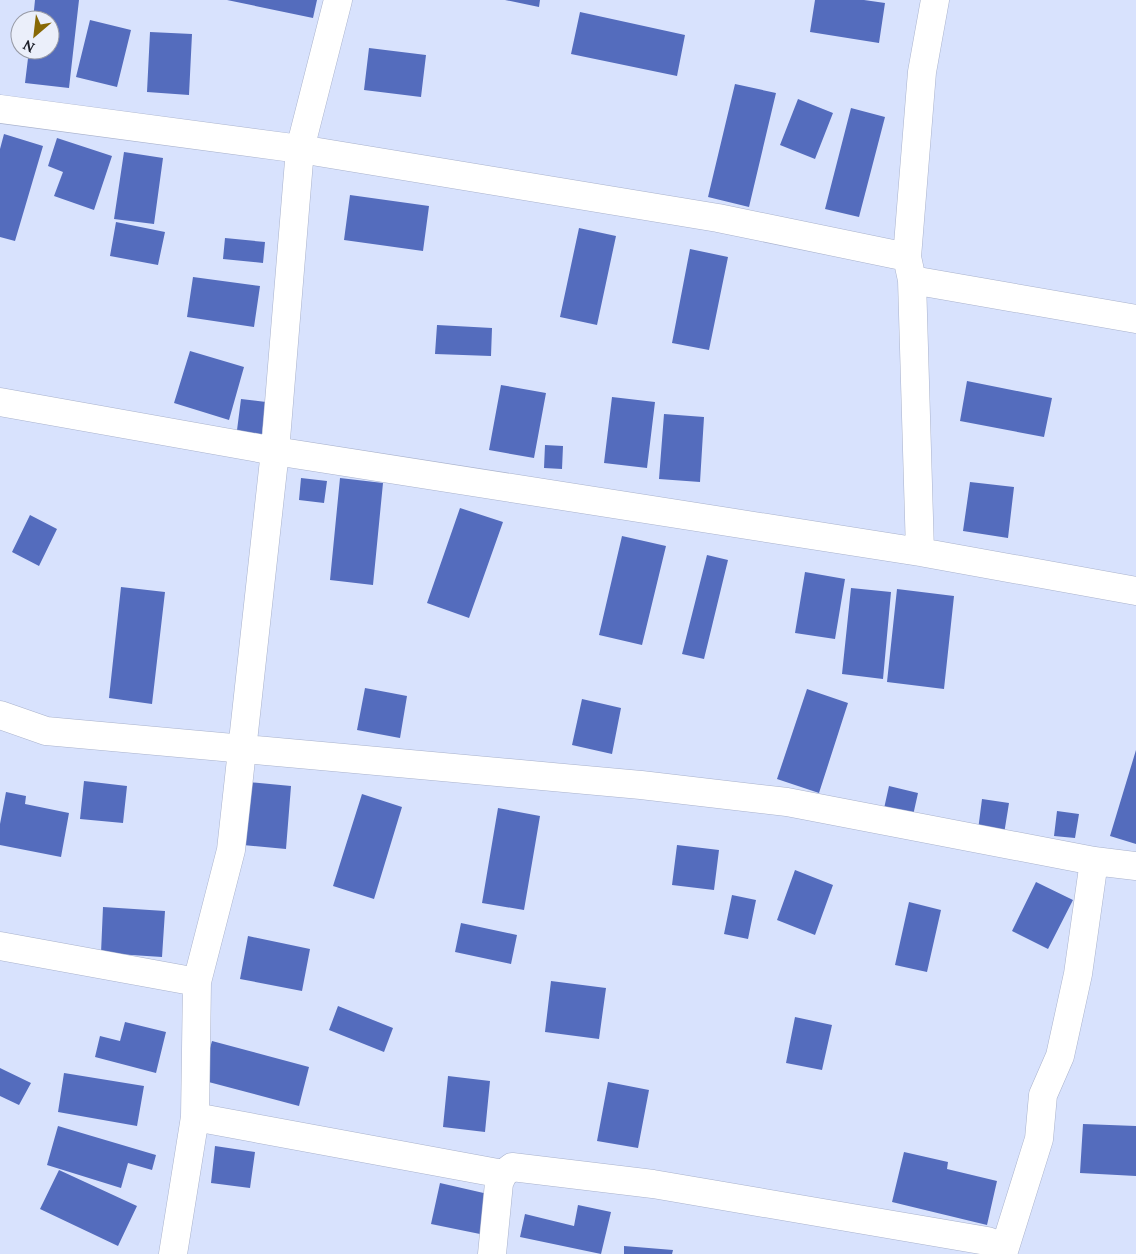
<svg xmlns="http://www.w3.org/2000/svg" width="1136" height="1254" font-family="Lora,serif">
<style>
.building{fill:#546cbd}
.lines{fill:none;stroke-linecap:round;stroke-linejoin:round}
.minor-casing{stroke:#a9b2cc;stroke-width:29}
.minor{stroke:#fff;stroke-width:28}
</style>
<rect width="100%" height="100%" fill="#d8e2fd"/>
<path class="building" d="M35,0H79L69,88L25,83L29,50H50V20H33Z
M227,0H317L313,18Z
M505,0H540L539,7Z
M815,0H864L885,3L879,43L810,32Z
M580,12L685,35L677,76L571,54Z
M90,20L131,30L117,87L76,77Z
M150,32L192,34L189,95L147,92Z
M369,48L426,55L421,97L364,90Z
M735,84L776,93L749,207L708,197Z
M798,99L833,113L815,159L780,145Z
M851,108L885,117L859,217L825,209Z
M4,134L43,146L15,241L0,237V149Z
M57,138L112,156L94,210L54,196L63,172L48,166Z
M124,152L163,158L154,224L114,219Z
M350,195L429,206L423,251L344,240Z
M116,222L165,232L158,265L110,256Z
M579,228L616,236L597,325L560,317Z
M225,238L265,242L263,263L223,259Z
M690,249L728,257L709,350L672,343Z
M193,277L260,286L254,327L187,317Z
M437,325L492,328L491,356L435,354Z
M190,351L244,367L229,420L174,403Z
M967,381L1052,398L1044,437L960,421Z
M501,385L546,393L534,458L489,450Z
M612,397L655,402L647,468L604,463Z
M241,399L266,402L261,441L236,438Z
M664,414L704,417L700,482L659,479Z
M545,445L563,446L562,469L544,468Z
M301,478L327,481L324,503L299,500Z
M340,478L383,483L373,585L330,580Z
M970,482L1014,487L1008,538L963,531Z
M460,508L503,522L469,618L427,603Z
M30,515L57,529L39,566L12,552Z
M622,536L666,546L642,645L599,635Z
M707,555L728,560L704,659L682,654Z
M805,572L845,579L835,639L795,633Z
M121,587L165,592L152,704L109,698Z
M851,588L891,592L883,679L842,674Z
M897,589L954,596L944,689L887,682Z
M365,688L407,696L400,738L357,730Z
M807,689L848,703L819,793L777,779Z
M582,699L621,708L612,754L572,745Z
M1136,750V844L1110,836Z
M84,781L127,786L123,823L80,819Z
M248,782L291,786L286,849L243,845Z
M889,786L918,793L912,820L883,813Z
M6,792L26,796L25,804L69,813L61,857L0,845V824Z
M362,794L402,807L374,899L333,886Z
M982,799L1009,803L1004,834L978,830Z
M498,808L540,816L524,910L482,903Z
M1057,811L1079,814L1075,838L1054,836Z
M677,845L719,850L714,890L672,885Z
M795,870L833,885L815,935L777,920Z
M1036,882L1073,900L1048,949L1012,931Z
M732,895L756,900L748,939L724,934Z
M909,902L941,910L927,972L895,965Z
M103,907L165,911L162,957L101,953Z
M461,923L517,935L511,964L455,952Z
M248,936L310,949L302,991L240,979Z
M551,981L606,988L599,1039L545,1032Z
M338,1006L393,1028L384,1052L329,1030Z
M795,1017L832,1025L822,1070L786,1063Z
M125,1022L166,1032L156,1073L95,1057L100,1036L120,1041Z
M212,1041L309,1067L299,1106L201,1080Z
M0,1068L31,1083L19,1105L0,1096Z
M64,1073L144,1086L137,1126L58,1112Z
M448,1076L490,1081L485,1132L443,1127Z
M608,1082L649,1090L638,1148L597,1141Z
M1083,1124L1136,1126V1176L1080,1173Z
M58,1126L156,1155L152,1170L128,1163L121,1188L47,1165Z
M215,1146L255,1152L250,1188L211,1183Z
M904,1152L948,1162L947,1169L997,1181L987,1225L892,1202Z
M59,1170L137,1206L118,1246L40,1209Z
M440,1183L488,1194L480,1234L431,1224Z
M578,1205L611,1212L601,1254L520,1237L525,1214L574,1226Z
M624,1246L673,1250L672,1254H624Z"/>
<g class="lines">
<g class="minor-casing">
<path id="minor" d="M0,109L300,149L718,218L907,257L912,280L920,552
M907,257L922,72L935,0
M912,280L1136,319
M0,402L275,451L920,552L1136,591
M0,715L46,731L641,785L787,802L1094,861L1136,866
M0,946L197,982
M195,1117L503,1174
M173,1254L195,1117L197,982L231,850L275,451L300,149L338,0
M492,1254L499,1183L503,1174L512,1167L653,1184L987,1241L998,1245L1003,1254
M1003,1254L1039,1139L1043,1095L1060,1056L1078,974L1094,861"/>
</g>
<use href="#minor" class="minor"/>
</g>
<g transform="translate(35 35) rotate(208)"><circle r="24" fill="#ebeffa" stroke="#989ba6"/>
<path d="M0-4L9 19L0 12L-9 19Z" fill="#876805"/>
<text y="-8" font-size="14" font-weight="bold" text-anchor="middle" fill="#1b1e28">N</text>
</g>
</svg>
